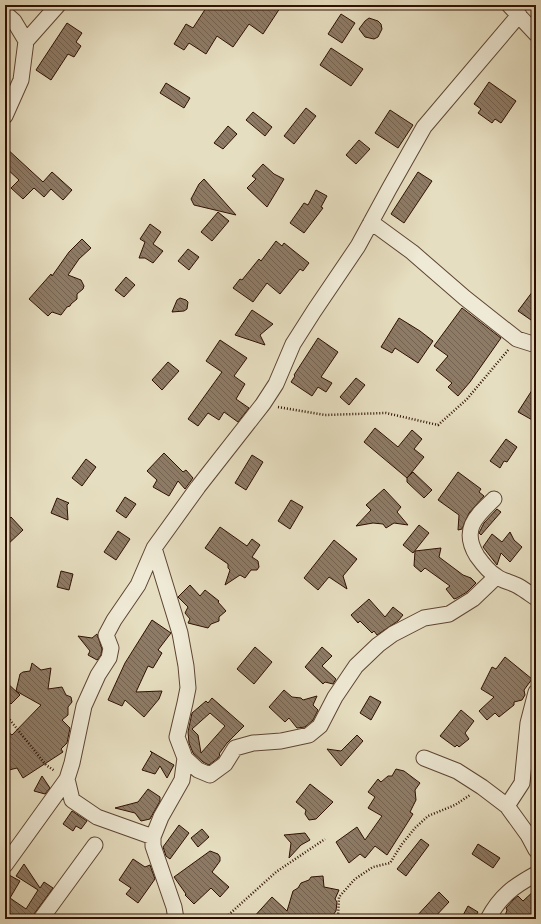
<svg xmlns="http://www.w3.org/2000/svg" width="541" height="924" font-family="'EB Garamond',serif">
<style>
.building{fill:url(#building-back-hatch);stroke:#2f1003;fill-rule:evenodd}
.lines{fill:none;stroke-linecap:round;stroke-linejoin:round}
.minor-casing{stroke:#5d4432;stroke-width:17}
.path{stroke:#2f1003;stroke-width:2.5;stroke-dasharray:1 2;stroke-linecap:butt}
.minor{stroke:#efead6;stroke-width:15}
</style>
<defs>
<pattern id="building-back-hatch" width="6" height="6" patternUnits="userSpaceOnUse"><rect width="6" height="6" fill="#8e7b65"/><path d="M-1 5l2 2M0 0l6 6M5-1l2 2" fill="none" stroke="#746351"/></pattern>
</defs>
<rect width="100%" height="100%" fill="#e6dec0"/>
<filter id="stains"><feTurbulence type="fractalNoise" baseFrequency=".005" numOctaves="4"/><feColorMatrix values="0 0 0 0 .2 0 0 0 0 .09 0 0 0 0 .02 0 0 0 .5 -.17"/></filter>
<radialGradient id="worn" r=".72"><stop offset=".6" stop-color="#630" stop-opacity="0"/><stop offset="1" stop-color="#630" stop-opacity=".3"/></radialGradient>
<path class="building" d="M208,5H282L263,34L249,24L233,47L217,36L206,54L189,43L184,50L174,44L186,24L193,28Z
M341,14L355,23L342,43L328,34Z
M369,18L378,21L381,24L382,29L378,37L374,39L365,37L359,29L365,21Z
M67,23L82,33L76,42L81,46L74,57L68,54L51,80L36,70Z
M331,48L363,69L351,86L320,65Z
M489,82L516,101L501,123L495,119L492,123L478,113L481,109L474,104Z
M166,83L190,98L184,108L160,93Z
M306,108L316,116L294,144L284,136Z
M390,110L413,125L398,148L375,133Z
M253,112L272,127L265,136L246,120Z
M228,126L237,134L223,149L214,143Z
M359,140L370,149L356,164L346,155Z
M5,147L43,182L52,172L72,190L63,200L51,189L44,197L34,188L23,199L11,188L19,180L5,167Z
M263,164L274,174L284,179L267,207L247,188L256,179L252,176Z
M418,172L432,181L404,223L391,214Z
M204,179L236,215L194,205L191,199L199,184Z
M316,190L327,196L321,207L323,208L304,233L290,223L304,203L308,205Z
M218,212L229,221L212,241L201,232Z
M150,224L161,232L153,244L163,251L153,263L145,258H139L145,242L140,239Z
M82,239L91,248L79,259L68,275L81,280L84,286L83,289L77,294V299L71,304L70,306L67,307L61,315L52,312L48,316L29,299L51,274L52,276L69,252Z
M276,241L282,246L284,243L309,263L303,271L300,269L280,294L267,283L253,302L233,288L240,279L242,280L259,259L261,261Z
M188,249L199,257L189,270L178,261Z
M126,277L135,285L124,297L115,290Z
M536,287V314L531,320L518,311Z
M180,298L186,300L188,302L187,309L184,311L172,312L177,300Z
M462,308L501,338L470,382L458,396L448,387L452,383L436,370L448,356L434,346Z
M252,310L273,324L260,335L265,345L235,335Z
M399,318L420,331L433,341L418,363L395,348L392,353L381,347Z
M318,338L338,352L321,377L332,383L326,392L318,387L312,396L291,382L295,376L294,375Z
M220,340L247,358L234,376L245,384L236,399L249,408L238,422L224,412L219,420L208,413L198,426L188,419L222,372L206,361Z
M168,362L179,371L162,390L152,380Z
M356,378L365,385L349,405L340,397Z
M536,384V422L518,412Z
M375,428L398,447L412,430L422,439L414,449L424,457L407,478L364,442Z
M506,439L517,447L507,462L504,461L500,468L490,461Z
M164,453L183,472L186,470L193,478L185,489L178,481L169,496L153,487L157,480L147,471Z
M252,455L263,462L246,490L235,483Z
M86,459L96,467L82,486L72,478Z
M413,472L432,490L424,498L407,482V478Z
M458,472L481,489L479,492L484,496L469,513L462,529L458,530L459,515L438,500Z
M384,489L401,507L397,512L408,525L394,523L386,528L383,524L373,523L356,526L371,510L366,505Z
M125,497L136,504L126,518L116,511Z
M57,498L69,503L67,505L68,520L51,513Z
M291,500L303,507L290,529L278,521Z
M497,509L501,512L481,535L479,533L484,523Z
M11,517L23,530L5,547V523Z
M419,525L429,533L413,553L403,545Z
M220,527L247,546L252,539L260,545L252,557L258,561L259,567L257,570H251L245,578L240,575L225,585L230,570L228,568V564L205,548Z
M118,531L130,539L116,560L104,552Z
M510,532L514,540L522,547L510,562L501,553L497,565L483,547L492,534L502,542Z
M334,540L357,559L343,576L347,589L329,577L318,590L304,578Z
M441,548L439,557L463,575L471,578L476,583L467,592L457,598L454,599L446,589L450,586L425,568L421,572L414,566L415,551Z
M61,571L73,574L69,590L57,587Z
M190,585L200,596L205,590L219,601L218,602L226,611L219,617V621L211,624L208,628L188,623L190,619L185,613L188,607L178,597Z
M369,599L385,617L393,607L403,615L398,621L377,635L374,631L372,633L360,621L358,623L351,615Z
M152,620L171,633L158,650L162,653L153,668L148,666L136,692L162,691L159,699L144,717L125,700L122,706L108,700L125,663Z
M97,634L102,649L101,655L97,660L88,655L90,651L78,636L92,638Z
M255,647L272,662L254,684L237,669Z
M322,647L332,656L322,666L336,679L333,684L325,682L323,684L305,667Z
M505,657L532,679L524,690L525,695L522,700L514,702V705L499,717L495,713L487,720L479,711L494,697L481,689L492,667L496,669Z
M32,663L41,670L51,668L48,689L62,687L66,695L71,697L72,702L68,707V715L62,720L70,728L67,743L61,749L63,752L23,778L17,768L5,771V730L12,735L41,705L16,691L20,674L23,672L30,671Z
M5,681L20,695L11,704L5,698Z
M284,690L292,697L301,698L303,700L317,696L313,705L318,710L313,720L305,727L297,728L289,718L285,722L269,707Z
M370,696L381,702L371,720L360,713Z
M212,698L244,726L227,743L219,754L220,755L218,758L209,765L203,762L193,753L189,743L188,732L192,713L206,701L208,703ZM210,713L225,726L201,753L198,735L192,729Z
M461,710L474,721L465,733L469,739L459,747L457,745L455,747L440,736Z
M357,735L363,741L341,766L327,749L341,751Z
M150,751L174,765L167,778L160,766L155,774L142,770L152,753Z
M396,769L404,771L420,783L415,790L416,800L410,812L413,814L387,855L375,846L365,858L360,854L349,863L336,842L357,827L365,840L382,816L368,808L375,797L368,792L378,779L381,782L388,776H392Z
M42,776L50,788L45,794L34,791Z
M310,784L333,802L316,819L309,820L305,814L306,810L296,802Z
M148,789L160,797V801L150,819L141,821L135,813L115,808L138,802Z
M72,811L87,821L81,829L76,826L73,831L63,824Z
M179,825L189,833L170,859L166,856L163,847Z
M202,829L209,837L198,847L191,838Z
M305,833L310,840L301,845L289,858L291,843L284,835Z
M421,839L429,845L406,876L397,869Z
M478,844L500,858L493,868L472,854Z
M210,851L218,854L220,857V861L212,872L229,887L220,897L211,888L194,904L185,895L186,894L174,877Z
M133,859L145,867L150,865L155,879L138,903L126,894L131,888L119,880Z
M24,864L40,888L44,882L53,888L34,914L32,919H18L5,910V882L9,875L20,881L10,898L26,909L38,890L16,876Z
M323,876L324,887L339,890L335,899L337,902L336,911L330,919H252L272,897L287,911L293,891L298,888L301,883L309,880L311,877Z
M536,889V919H504L507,910L506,908L514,899L518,896L523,901Z
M439,892L449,902L433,919H414Z
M468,906L478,912L474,919H461Z"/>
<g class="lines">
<g class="minor-casing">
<path id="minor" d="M509,5L536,34
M5,13L14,21L26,41L21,80L5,116
M26,41L58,5
M371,222L412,252L465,298L517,339L536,345
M494,499C475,517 461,530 477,556C482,563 489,572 496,576C502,581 511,582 518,586C525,590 530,594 536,598
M154,548L180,633L186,666L188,688L185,703L177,737L185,758L182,780L161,817L153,837V846L174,907L176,919
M185,758L198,770L210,775L225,764L235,748L253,743L281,741L309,735L320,726L335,697L356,666L378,645L393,634L424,618L449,614L473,599L496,577
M424,758L457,771L482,787L507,806L528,835L536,850
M67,779L72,800L97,817L153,837
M507,806L522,783L528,723L536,692
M5,865L67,779L72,763L84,706L98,675L109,658L111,648L106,635L114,620L138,585L154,548L198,487L263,404L276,384L293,344L314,311L358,246L389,189L424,127L519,15
M41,919L95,845
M488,919C500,896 514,886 536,874"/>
</g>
<path class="path" d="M278,407L325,415L386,413L438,425L467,399L509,349
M5,716L10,720L46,765L55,771
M224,919L276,872L325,839
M336,919L338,916L339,897L355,879L373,867L390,863L402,844L415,828L428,816L455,805L470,795"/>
<use href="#minor" class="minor"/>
</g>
<rect width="541" height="924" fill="none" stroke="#e6dec0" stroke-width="20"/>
<rect x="6" y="6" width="529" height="912" fill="none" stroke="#2f1003" stroke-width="2"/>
<rect x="10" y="10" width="521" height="904" fill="none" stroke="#2f1003"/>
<rect width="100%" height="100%" filter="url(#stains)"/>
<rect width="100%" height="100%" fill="url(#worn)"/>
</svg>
